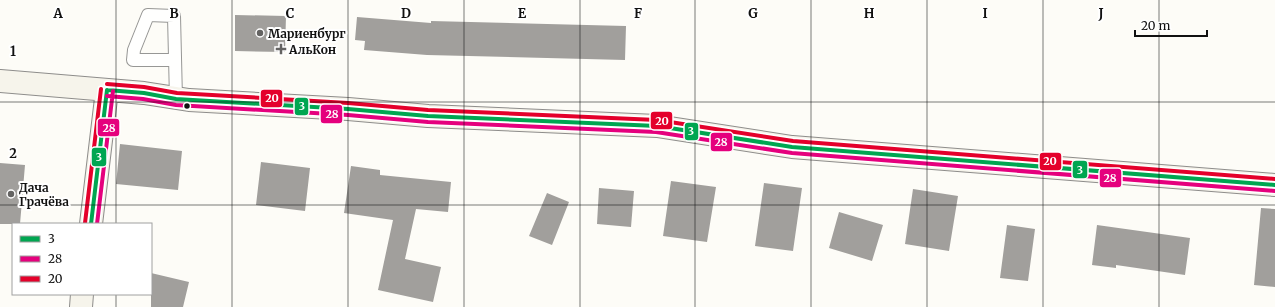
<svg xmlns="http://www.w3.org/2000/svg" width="1275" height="307" font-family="Merriweather,serif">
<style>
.building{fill:#a19f9c}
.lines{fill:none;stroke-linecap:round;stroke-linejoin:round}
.lane-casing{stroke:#979795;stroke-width:14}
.secondary-casing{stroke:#8e8d8b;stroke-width:24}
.lane{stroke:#fffffe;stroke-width:12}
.secondary{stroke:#f6f4eb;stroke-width:22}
.bus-1-casing{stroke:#fff;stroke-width:7}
.bus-2-casing{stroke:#fff;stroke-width:7}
.bus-3-casing{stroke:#fff;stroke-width:7}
.bus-1{stroke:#00a651;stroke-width:4}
.bus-2{stroke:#e5007d;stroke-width:4}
.bus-3{stroke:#e4002b;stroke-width:4}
.grid{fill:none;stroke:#111;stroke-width:1;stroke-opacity:0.55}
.poi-dot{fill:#646362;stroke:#fff;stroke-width:1.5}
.bus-dot{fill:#111;stroke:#fff;stroke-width:1.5}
.labels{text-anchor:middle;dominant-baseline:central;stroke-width:4;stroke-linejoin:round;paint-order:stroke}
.poi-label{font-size:12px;font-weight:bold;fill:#111;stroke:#fff;text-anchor:start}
.grid-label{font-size:13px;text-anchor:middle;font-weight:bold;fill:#111;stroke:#fff;stroke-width:4;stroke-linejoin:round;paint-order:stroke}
.line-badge{stroke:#fff;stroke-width:1.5}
.badge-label{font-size:11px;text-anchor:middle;font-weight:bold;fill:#fff}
</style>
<rect width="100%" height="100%" fill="#fdfcf7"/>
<path class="building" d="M235,15L286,16L285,52L235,51Z
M357,17L431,23V21L626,26L625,60L427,55L364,50L365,41L355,40Z
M120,144L182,151L178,190L116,184Z
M261,162L310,168L305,211L256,205Z
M0,163L25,165L20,224H0Z
M351,166L380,170V175L451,182L448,212L416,209L405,259L441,267L433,302L378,290L393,220L344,213Z
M671,181L716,187L707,242L663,236Z
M764,183L802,188L793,251L755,246Z
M599,188L634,191L631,227L597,224Z
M913,189L958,196L949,251L905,244Z
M547,193L569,202L552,245L529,236Z
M1261,208L1275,209V287L1254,285Z
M839,212L883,225L872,261L829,248Z
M1007,225L1035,229L1028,281L1000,278Z
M1097,225L1190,238L1185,275L1116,265V268L1092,265Z
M151,273L189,282L183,307H151Z"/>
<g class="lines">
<g class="lane-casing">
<path id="lane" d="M175,60H133L134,50L148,15L174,16L176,99"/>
</g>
<g class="secondary-casing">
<path id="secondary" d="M0,81L144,93L189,100L348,109L428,116L657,126L792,147L1275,185
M91,224L107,90
M81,307L82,294"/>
</g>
<use href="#lane" class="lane"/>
<use href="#secondary" class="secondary"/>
<g class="bus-1-casing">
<path id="bus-1" d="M107,90L144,93L176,99L348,109L428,116L657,126L792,147L1275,185
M91,224L107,90"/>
</g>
<g class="bus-2-casing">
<path id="bus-2" d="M107,96L143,99L176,105L348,115L428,122L656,132L792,153L1275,191
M97,224L113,91"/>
</g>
<g class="bus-3-casing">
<path id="bus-3" d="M107,84L144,87L177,93L348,103L428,110L657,120L793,141L1275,179
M85,223L101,89"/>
</g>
<use href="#bus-1" class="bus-1"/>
<use href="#bus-2" class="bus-2"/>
<use href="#bus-3" class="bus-3"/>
</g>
<path class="grid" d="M116,0V224M232,0V307M348,0V307M464,0V307M580,0V307M695,0V307M811,0V307M927,0V307M1043,0V307M1159,0V307M0,102H1275M0,205H1275M116,294V307"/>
<g class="poi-dot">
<circle cx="260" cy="33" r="4"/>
<path d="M279 43h4v4h4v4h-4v4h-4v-4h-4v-4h4z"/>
<circle cx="11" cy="194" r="4"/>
</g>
<circle class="bus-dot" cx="187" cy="106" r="3.5"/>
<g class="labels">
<g class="poi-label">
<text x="268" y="33">Мариенбург</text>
<text x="289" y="49">АльКон</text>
<text x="19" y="187">Дача<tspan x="19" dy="14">Грачёва</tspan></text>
</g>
</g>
<g class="grid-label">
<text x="58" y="18">A</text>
<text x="174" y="18">B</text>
<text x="290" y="18">C</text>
<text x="406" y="18">D</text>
<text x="522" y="18">E</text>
<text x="638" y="18">F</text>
<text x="753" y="18">G</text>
<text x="869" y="18">H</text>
<text x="985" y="18">I</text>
<text x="1101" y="18">J</text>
<text x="13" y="56">1</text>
<text x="13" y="158">2</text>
</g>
<g class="line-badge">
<rect x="260" y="89" width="23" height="19" rx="4" fill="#e4002b"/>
<rect x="294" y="97" width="15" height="19" rx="4" fill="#00a651"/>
<rect x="320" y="104" width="23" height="20" rx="4" fill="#e5007d"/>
<rect x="650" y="111" width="23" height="19" rx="4" fill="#e4002b"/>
<rect x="97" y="118" width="23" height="19" rx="4" fill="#e5007d"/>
<rect x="684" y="122" width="15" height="19" rx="4" fill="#00a651"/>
<rect x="710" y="132" width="23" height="20" rx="4" fill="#e5007d"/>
<rect x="91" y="147" width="16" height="20" rx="4" fill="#00a651"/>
<rect x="1039" y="152" width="23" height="19" rx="4" fill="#e4002b"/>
<rect x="1072" y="160" width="16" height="19" rx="4" fill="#00a651"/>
<rect x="1099" y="168" width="23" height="20" rx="4" fill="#e5007d"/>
</g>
<g class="badge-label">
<text x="272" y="102">20</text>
<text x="302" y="110">3</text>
<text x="332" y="118">28</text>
<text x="662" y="125">20</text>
<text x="109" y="132">28</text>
<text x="691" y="135">3</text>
<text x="721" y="146">28</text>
<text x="99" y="161">3</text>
<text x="1050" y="165">20</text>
<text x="1080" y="174">3</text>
<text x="1110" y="182">28</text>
</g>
<rect x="12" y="223" width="140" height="72" fill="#ffffff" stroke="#a0a0a0"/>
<rect x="20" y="236" width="20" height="6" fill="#00a651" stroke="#a0a0a0"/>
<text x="48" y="243" font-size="12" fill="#111111">3</text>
<rect x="20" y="256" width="20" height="6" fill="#e5007d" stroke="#a0a0a0"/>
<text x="48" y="263" font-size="12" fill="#111111">28</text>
<rect x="20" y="276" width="20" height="6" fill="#e4002b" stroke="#a0a0a0"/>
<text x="48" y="283" font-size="12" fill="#111111">20</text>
<path d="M1135 30v6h72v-6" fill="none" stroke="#111111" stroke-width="2"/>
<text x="1141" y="30" font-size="12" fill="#111111" stroke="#ffffff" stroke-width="3" paint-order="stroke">20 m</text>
</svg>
